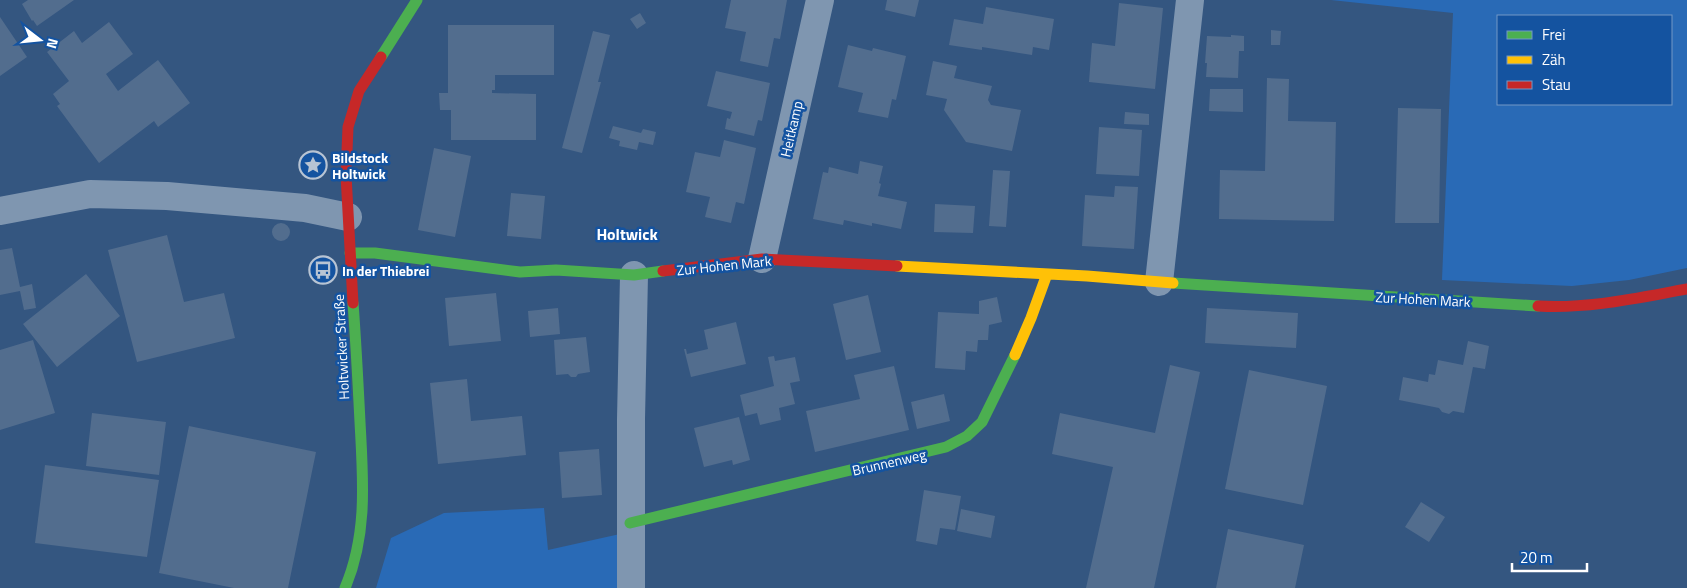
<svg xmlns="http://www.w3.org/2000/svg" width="1687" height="588" font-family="'Titillium Web',sans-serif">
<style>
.green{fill:#296ab6;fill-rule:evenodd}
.building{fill:#526d8e}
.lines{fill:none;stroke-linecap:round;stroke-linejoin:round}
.street{stroke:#7f96b0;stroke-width:28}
.fast{stroke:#4caf50;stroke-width:11}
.slow{stroke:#ffc107;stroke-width:11}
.jam{stroke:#c62828;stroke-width:11}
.labels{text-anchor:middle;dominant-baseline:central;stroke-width:5;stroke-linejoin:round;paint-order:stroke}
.street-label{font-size:14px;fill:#fff;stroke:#1453a0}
.poi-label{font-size:14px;font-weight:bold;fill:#fff;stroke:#1453a0;text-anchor:start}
.quarter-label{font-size:16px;font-weight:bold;fill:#fff;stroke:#1453a0}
</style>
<rect width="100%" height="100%" fill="#345680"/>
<path class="green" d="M1331,0H1687V268L1629,280L1572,286L1442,280L1453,13ZM1671,16V104H1498V16Z
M544,508L548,550L620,534L621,588H376L391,538L444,513Z"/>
<path class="building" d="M28,0H74L37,26L33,20L32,21L22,4Z
M731,0H787L780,39L774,38L768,67L740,61L746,32L725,28Z
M887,0H919L915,17L885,10Z
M1119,3L1163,8L1155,89L1089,82L1092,43L1115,46Z
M986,7L1054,19L1049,50L1033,47L1032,55L982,47V50L949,45L954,19L983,24Z
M640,13L646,23L637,29L630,19Z
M0,17L27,57L0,76Z
M109,22L133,54L106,74L118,91L158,60L190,103L158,127L154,121L99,163L57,106L60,104L53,94L69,81L47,52L74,31L82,43Z
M448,25H554V75H495V90H492V93L536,94V140H451V110H440L439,93H448Z
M1271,30L1281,31L1280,45H1271Z
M593,31L610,35L598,82H601L582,153L562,148Z
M1231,35L1244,36V51H1239L1238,78L1206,77L1207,63H1205L1207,36L1231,37Z
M848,45L872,51L873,48L906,56L896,100L892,99L888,118L858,112L863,93L838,87Z
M933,61L957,66L954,78L992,86L988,100L991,105L1021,110L1012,151L966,142L944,110L947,99L926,95Z
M716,71L770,83L762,121L758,120L754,136L725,129L727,118L730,119L732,112L707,106Z
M1267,78L1289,79L1288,121L1336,122L1334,221L1219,219L1220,170L1265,171Z
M1210,89H1243V112L1209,111Z
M1398,108L1441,109L1439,223H1395Z
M1125,112L1149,114V125L1124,124Z
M613,126L641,133L643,129L656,132L653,145L639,142L637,150L619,146L620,141L609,138Z
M1099,127L1142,130L1139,176L1096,174Z
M724,140L756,148L744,204L736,202L731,223L705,217L710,197L686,192L695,152L720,157Z
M434,148L471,156L455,237L418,230Z
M860,161L883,166L879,183L881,184L878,196L907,202L901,229L872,223V226L844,220L843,225L813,219L823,172L828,173L829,167L858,174Z
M993,170L1010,171L1006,227L989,226Z
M1115,186L1138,187L1134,249L1082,246L1085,195L1114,197Z
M511,193L545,196L541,239L507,236Z
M935,204L975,206L973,233L934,232Z
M272 232a9 9 0 1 1 18 0a9 9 0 1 1-18 0Z
M167,235L184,302L224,293L235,338L137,362L108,250Z
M12,248L20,287L32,284L36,308L24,310L20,291L0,295V250Z
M86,274L120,316L57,367L23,324Z
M496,293L501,341L449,346L445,298Z
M868,295L881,352L846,360L833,304Z
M997,297L1002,322L989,325L988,340H978L977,352L966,351L965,370L935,368L938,312L979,314V301Z
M558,308L560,334L530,337L528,311Z
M1207,308L1298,313L1296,348L1205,343Z
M736,322L746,364L691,377L684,349H686L687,354L708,349L704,330Z
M586,337L590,372L578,374L576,377H571L568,374L556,375L554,340Z
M33,340L55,413L0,430V350Z
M1468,341L1489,346L1485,369L1473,367L1464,413L1453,411L1449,414L1442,412L1439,408L1399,400L1403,377L1428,382L1429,374L1435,375L1438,360L1463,365Z
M774,356L775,361L795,357L800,381L790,383L795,404L779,408L781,420L760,425L757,413L745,416L740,395L774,386L768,357Z
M1170,365L1200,372L1154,588H1086L1113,467L1052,454L1060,413L1155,433Z
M894,366L909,430L815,452L806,411L860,399L854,375Z
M1249,370L1327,386L1303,505L1225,489Z
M467,379L471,421L522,416L526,455L438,464L430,383Z
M944,394L950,421L917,429L911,402Z
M92,413L166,422L159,475L86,466Z
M739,417L750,460L733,465L732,460L704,467L694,428Z
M189,426L316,452L288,588H234L159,573Z
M599,449L602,495L562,498L559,452Z
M45,465L159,480L147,557L35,543Z
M924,490L961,496L955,530L940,528L937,545L916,541Z
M1421,502L1445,517L1429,542L1405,527Z
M961,509L995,516L991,538L957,531Z
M1228,529L1304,545L1295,588H1216Z"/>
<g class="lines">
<path class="street" d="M0,211L90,194L167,196L305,208L348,217
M762,259L820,0
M1159,282L1190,0
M631,588V419L634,275"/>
<path class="fast" d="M381,57L417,0
M350,253H375L520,272L556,270L634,275L663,271
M1173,283L1538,306
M630,523L946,447L967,436L982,422L1015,355
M345,588C368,534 363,479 360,422C358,382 356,343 353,303"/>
<path class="slow" d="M897,266L1087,276L1173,283
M1015,355L1031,318L1047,274"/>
<path class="jam" d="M663,271L762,259L897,266
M353,303L346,175L348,127L359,91L381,57
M1538,306C1589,309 1637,298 1687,289"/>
</g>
<defs>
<g id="sight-ring" transform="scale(1.4375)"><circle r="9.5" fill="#1453a0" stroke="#b8c4d3" stroke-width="1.5"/><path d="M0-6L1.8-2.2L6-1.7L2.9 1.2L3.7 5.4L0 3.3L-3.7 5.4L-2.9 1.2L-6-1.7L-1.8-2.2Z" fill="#b8c4d3"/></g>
<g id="bus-ring" transform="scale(1.4375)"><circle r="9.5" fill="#1453a0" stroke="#b8c4d3" stroke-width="1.5"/><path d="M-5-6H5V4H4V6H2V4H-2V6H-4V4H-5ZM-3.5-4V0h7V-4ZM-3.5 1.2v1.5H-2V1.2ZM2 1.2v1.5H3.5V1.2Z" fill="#b8c4d3"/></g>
</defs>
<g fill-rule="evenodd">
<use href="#sight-ring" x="313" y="165"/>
<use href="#bus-ring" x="323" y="270"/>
</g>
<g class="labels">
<g class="street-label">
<text transform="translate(791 129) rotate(-77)">Heitkamp</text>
<text transform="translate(724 265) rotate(-6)">Zur Hohen Mark</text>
<text transform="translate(1423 299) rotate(3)">Zur Hohen Mark</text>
<text transform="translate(341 347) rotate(-93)">Holtwicker Straße</text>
<text transform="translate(889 462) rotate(-13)">Brunnenweg</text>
</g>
<g class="poi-label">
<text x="332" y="157">Bildstock<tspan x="332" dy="16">Holtwick</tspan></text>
<text x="342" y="270">In der Thiebrei</text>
</g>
<g class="quarter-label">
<text x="627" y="234">Holtwick</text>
</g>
</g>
<rect x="1497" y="15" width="175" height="90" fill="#1453a0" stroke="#7298c6"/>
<rect x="1507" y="31" width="25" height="8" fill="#4caf50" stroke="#7298c6"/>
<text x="1542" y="40" font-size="15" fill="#ffffff">Frei</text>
<rect x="1507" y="56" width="25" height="8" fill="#ffc107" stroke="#7298c6"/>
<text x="1542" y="65" font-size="15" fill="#ffffff">Zäh</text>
<rect x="1507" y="81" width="25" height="8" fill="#c62828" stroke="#7298c6"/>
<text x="1542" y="90" font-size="15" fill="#ffffff">Stau</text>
<g transform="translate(40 40) rotate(106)" stroke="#1453a0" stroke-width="4" paint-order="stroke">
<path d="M0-4L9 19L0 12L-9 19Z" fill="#ffffff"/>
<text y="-8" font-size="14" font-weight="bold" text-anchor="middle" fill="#ffffff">N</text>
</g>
<path d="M1512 563v8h75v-8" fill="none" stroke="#ffffff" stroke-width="2.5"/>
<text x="1520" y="563" font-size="15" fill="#ffffff" stroke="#1453a0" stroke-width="4" paint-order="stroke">20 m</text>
</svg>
